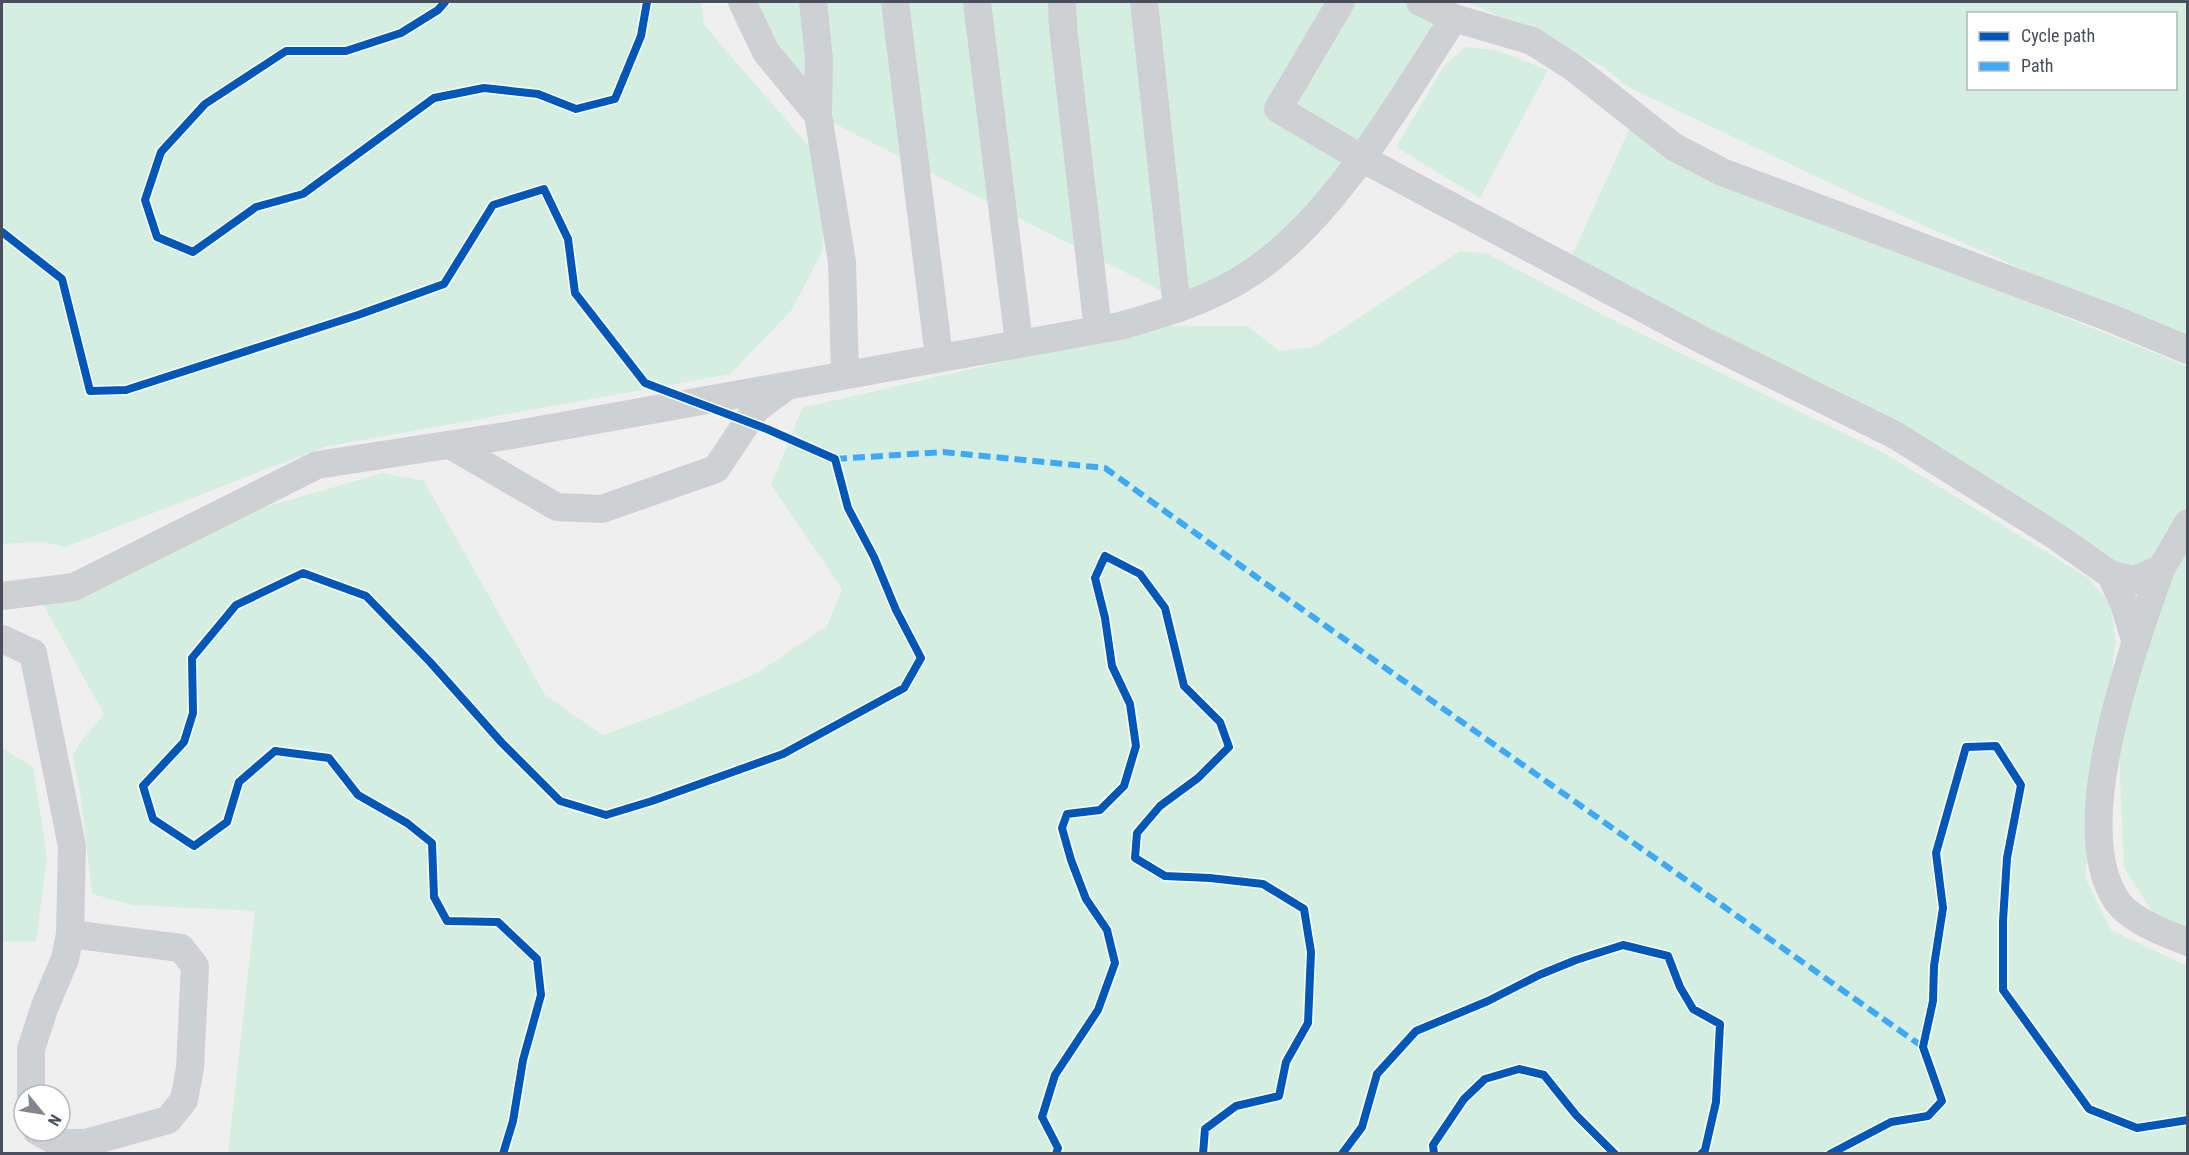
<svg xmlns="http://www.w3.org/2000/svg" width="2189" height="1155" font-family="'Roboto Condensed',sans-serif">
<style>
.green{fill:#d4efe2;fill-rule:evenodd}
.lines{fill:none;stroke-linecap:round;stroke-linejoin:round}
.minor{stroke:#ced0d3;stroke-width:28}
.quiet{stroke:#3fa9f5;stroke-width:6;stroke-dasharray:12 6;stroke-linecap:butt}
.cycleway-casing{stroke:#fff;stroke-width:11}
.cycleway{stroke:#0057b8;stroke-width:8}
</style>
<rect width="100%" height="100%" fill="#f0efef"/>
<path class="green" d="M2,2H701L704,25L808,145L828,188L822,252L791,311L730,374L324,447L65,547L44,542L2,544V516L4,512L2,507Z
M742,2H1420L1454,18L1294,238L1189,305L818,115Z
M1466,2H2187V342L1853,194L1628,87L1604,67L1529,29ZM1968,14H2176V88H1968Z
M1465,47L1496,50L1548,70L1480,198L1396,147L1444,66Z
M1631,125L1983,284L2187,366V941L2166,933L2124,868L2119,754L2126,568L1571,258Z
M1460,251L1488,254L1609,318L1886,454L2087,577L2110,603L2116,641L2085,877L2111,930L2187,966V1153H228L255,911L132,905L92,894L81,799L73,756L81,741L104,714L36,592L238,515L383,473L424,481L545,695L603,735L663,713L757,673L827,626L842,589L771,485L802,408L1157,326H1248L1279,351L1314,347Z
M2,748L33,767L47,857L36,942L2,941Z"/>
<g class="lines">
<path class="minor" d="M742,2L766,52L818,115L842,262L845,375
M813,2L819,59L818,115
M895,2L939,357
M977,2L1019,343
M1062,2L1063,27L1098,330
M1144,2L1177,309
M1341,2L1278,109L1361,158L1704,341L1895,435L2057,537L2111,575L2135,580L2161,569L2188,523
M1420,2L1454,18L1532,41L1574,68L1674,147L1722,172L2108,317L2188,350
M450,445L557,507L602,509L716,469L756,409L782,390
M2161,569C2134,647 2066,826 2117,901C2130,920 2166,934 2188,942
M2111,575L2124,604L2136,643
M2,596L74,587L317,465L512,435L1120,326C1165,313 1211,300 1251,273C1335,217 1399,102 1454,18
M2,639L33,653L72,846L70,934L65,959L45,1006L31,1049V1095
M37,1131L59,1143H86L168,1120L184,1100L190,1068L195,966L181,948L70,934"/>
<path class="quiet" d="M835,459L943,452L1105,468L1262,581L1923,1047"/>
<g class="cycleway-casing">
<path id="cycleway" d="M445,2L438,10L401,33L346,51H286L205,104L161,152L145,200L157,237L193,252L256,207L303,194L434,98L484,88L538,94L576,109L615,99L641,36L647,2
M2,232L62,279L90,391L126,390L358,315L444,284L493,205L544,189L568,239L575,293L645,383L767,429L835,459L848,508L874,557L896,610L921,658L904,688L783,754L652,801L606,815L560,801L502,743L430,662L366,596L303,573L236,605L192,658L193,713L184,742L143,786L153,819L194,846L227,822L239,782L275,751L329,758L358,795L407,823L432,843L434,897L447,921L498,922L537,959L541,995L523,1060L513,1121L503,1154
M1056,1154L1058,1148L1042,1117L1055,1075L1098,1010L1115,963L1107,930L1086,899L1071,860L1062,828L1067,814L1100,810L1124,786L1136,746L1130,704L1112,666L1105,618L1095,578L1105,556L1140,574L1165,608L1184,686L1220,722L1229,747L1198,778L1160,806L1137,833L1135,858L1165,876L1210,878L1263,884L1304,909L1311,952L1308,1023L1286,1062L1279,1096L1236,1106L1205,1129L1203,1154
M1342,1154L1362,1127L1377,1074L1416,1031L1488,1001L1539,975L1576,960L1623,945L1668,956L1680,987L1693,1009L1720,1024L1716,1102L1705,1150L1701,1154
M1434,1154L1433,1145L1464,1099L1485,1079L1519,1069L1544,1075L1576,1115L1615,1154
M1830,1154L1891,1122L1928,1116L1942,1101L1923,1047L1933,1001L1934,966L1943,908L1936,853L1966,747L1996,746L2021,785L2007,858L2003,921V990L2089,1109L2137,1128L2188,1120"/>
</g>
<use href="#cycleway" class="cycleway"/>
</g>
<rect width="2189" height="1155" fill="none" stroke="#474f5c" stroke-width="6"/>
<rect x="1967" y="12" width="210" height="78" fill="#ffffff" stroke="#b5b9be" stroke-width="1.5"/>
<rect x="1979" y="32" width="30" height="9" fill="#0057b8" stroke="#b5b9be" stroke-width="1.5"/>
<text x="2021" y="42" font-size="18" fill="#474f5c">Cycle path</text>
<rect x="1979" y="62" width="30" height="9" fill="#3fa9f5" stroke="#b5b9be" stroke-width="1.5"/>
<text x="2021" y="72" font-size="18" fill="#474f5c">Path</text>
<g transform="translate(42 1113) rotate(120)"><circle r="28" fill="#ffffff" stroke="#b5b9be" stroke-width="1.5"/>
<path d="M0-4.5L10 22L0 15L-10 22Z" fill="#82878f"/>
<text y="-9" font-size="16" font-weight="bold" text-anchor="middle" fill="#474f5c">N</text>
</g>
</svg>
